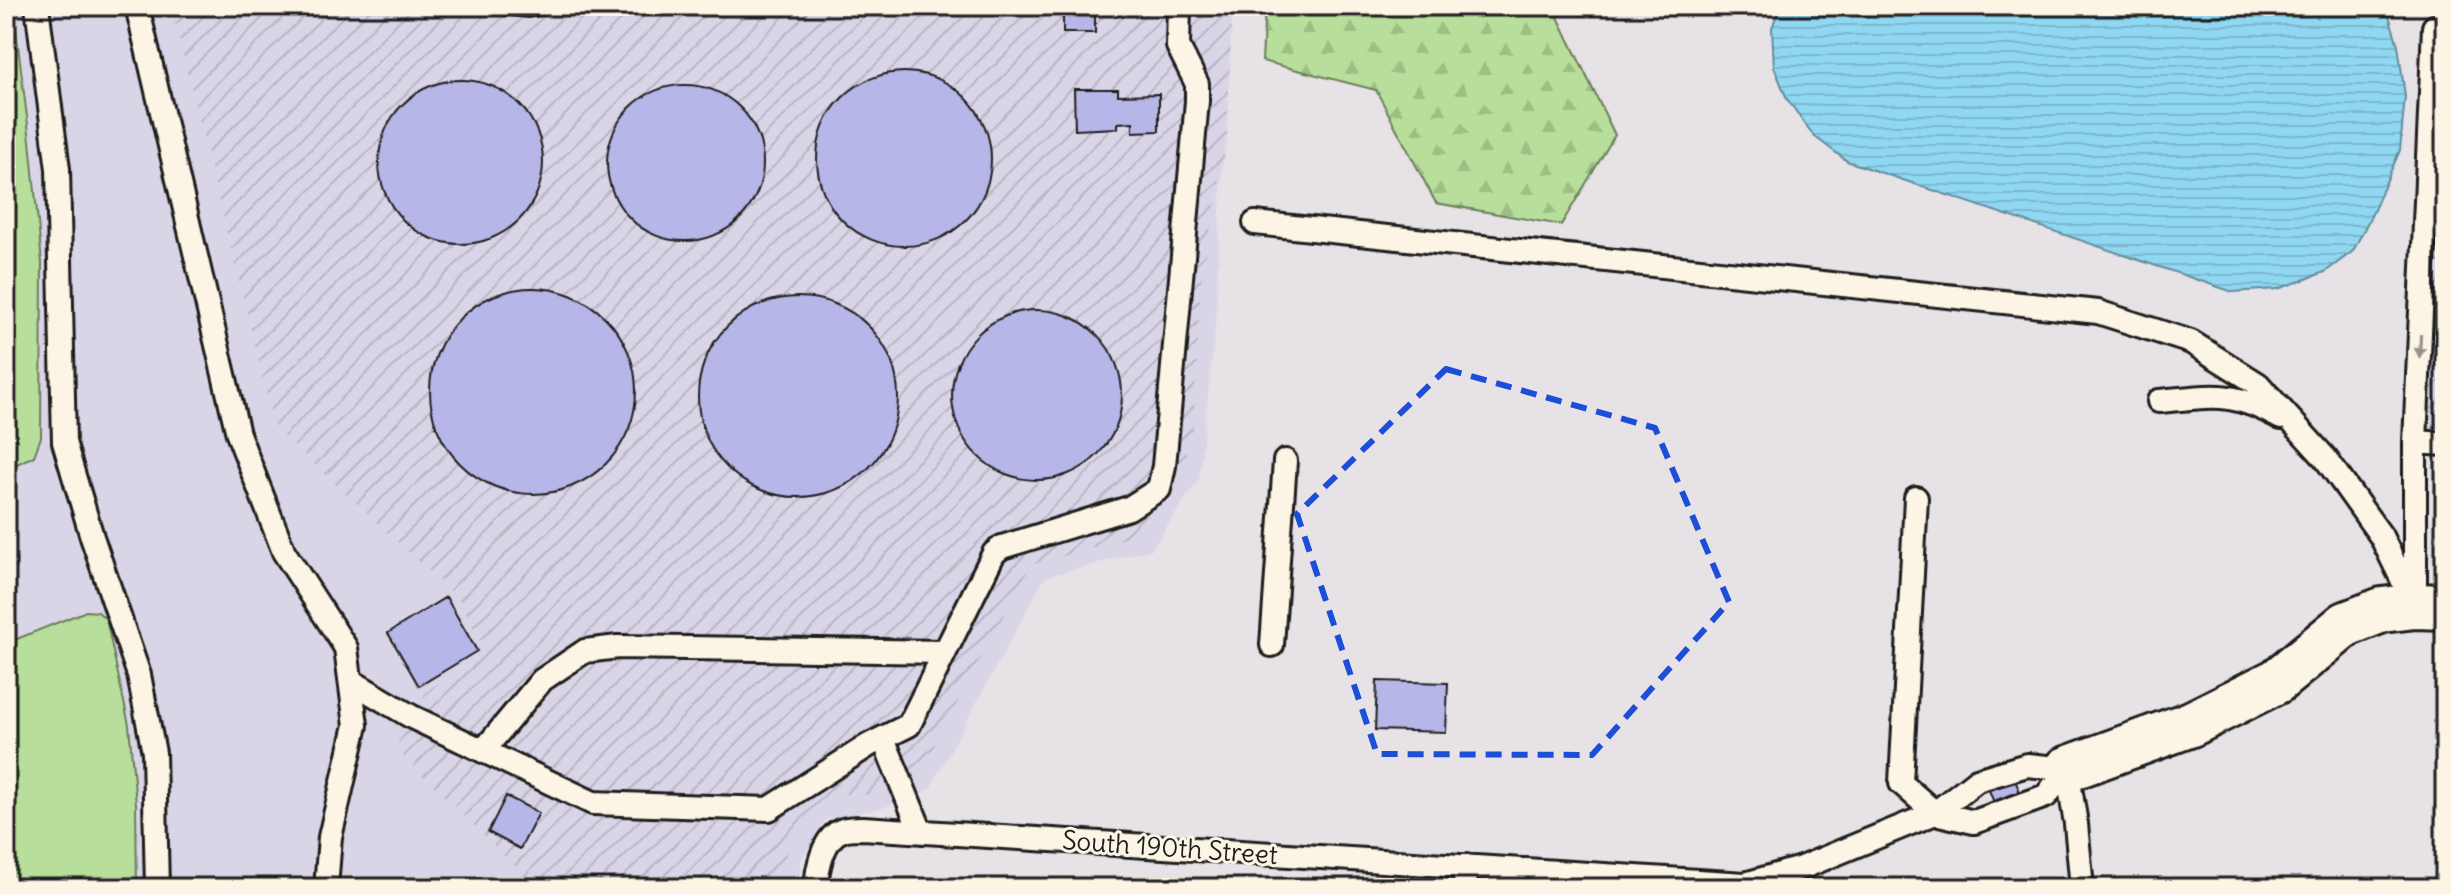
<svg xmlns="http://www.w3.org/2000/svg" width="2451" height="894" font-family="Delius,sans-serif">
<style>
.built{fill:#d9d5e7}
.industrial{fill:url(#industrial-furrows)}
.green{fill:#b7de9a;stroke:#6a7d5b;stroke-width:2}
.forest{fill:url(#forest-firs);stroke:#6a7d5b;stroke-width:2}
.water{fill:url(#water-rules);stroke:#628c9c;stroke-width:2}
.building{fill:#b7b6e8;stroke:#1c1c1c;stroke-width:2}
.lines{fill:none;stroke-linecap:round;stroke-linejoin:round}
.service-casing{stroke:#1c1c1c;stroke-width:28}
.tertiary-casing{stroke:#1c1c1c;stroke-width:50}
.service{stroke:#fcf5e5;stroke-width:22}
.tertiary{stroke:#fcf5e5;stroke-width:44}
.oneway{fill:#97938b}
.marked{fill:none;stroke:#1d4ed8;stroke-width:6;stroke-dasharray:16 10;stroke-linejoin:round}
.labels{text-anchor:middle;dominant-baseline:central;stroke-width:6;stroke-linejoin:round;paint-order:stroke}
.street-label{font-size:26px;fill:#1c1c1c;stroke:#fcf5e5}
</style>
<defs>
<pattern id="industrial-furrows" width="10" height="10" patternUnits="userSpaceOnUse" patternTransform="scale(2)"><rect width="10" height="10" fill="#d9d5e7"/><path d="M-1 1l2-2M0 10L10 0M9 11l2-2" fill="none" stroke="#bab6c6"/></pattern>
<pattern id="forest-firs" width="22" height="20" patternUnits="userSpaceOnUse" patternTransform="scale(2)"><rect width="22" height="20" fill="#b7de9a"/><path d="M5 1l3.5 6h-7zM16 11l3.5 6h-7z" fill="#9dbe84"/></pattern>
<pattern id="water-rules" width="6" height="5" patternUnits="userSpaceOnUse" patternTransform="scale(2)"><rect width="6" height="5" fill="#90d7f2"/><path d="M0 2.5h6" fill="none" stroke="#7cb8cf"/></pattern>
</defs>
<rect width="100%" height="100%" fill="#e7e2e6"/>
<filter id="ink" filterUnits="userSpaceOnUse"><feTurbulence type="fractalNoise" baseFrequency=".0125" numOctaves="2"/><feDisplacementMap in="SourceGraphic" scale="16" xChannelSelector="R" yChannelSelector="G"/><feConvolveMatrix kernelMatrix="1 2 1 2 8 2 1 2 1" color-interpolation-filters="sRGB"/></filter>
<g filter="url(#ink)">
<path class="built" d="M6,6H1228L1216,320L1199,479L1152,549L1045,577L929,790L885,807L825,820L801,861L798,888H6Z"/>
<path class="industrial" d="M171,6H1232L1227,140L1201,281L1194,422L1181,475L1147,532L1031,565L916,780L879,795L845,794L818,808L797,829L784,860L782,888H537L395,748L427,691L485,650L458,598L275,428Z
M2438,6H2445V454L2404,452L2423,17H2438Z"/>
<path class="green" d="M6,6H13L30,141L42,263L41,437L34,456L6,469Z
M86,611L98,612L106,619L129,725L136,804L137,888H6V629L12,641Z"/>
<path class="forest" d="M1265,6H1560L1556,13L1615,135L1561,225L1436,203L1376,90L1262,61Z"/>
<path class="water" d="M1780,6H2386L2398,45L2405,96L2400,150L2373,212L2353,251L2325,272L2278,289L2233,292L1847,161L1814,136L1787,99L1774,67L1772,28Z"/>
<path class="building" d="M481,6H572L560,12L528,18L496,14Z
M1063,6H1095V33H1063Z
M817 159a87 87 0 1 1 174 0a87 87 0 1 1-174 0Z
M379 162a82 82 0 1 1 164 0a82 82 0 1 1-164 0Z
M607 163a78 78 0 1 1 156 0a78 78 0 1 1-156 0Z
M1074,89H1118V95L1159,94V131L1133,132V122L1118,123V128L1075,130Z
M430 391a103 103 0 1 1 206 0a103 103 0 1 1-206 0Z
M698 397a100 100 0 1 1 200 0a100 100 0 1 1-200 0Z
M952 395a85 85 0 1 1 170 0a85 85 0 1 1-170 0Z
M446,597L477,651L419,686L388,633Z
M1377,681L1448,683L1446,732L1375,730Z
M2015,780L2021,795L1995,805L1989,790Z
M506,796L539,813L520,849L488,832Z
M582,886L760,887V888H582Z"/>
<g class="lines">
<g class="service-casing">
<path id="service" d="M37,6L58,169L64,442L92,537L139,675L154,753L157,888
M137,6L238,434L284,552L346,648L356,725L330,837L326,888
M1255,223L2098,312L2191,342L2258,384L2326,459L2381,536L2415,606
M2159,401C2215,396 2231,390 2281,418
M2415,442L2445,444
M2415,601V442L2434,27H2445
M1272,645L1285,461
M351,681L412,717L593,803L769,809L869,745L909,725L994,553L1002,547L1129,508L1159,489L1164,466L1197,101V84L1178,46L1179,6
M883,738L921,832
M483,751L542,680L585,651L618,647L945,652
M2027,765L2067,769L2046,796L1974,822L1935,813L1977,780Z
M2067,769L2076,824L2082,888
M816,888C817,870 823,836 843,830C848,828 857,828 863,828L1745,884L1801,868L1935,813L1901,783L1916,498
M1465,888L1466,866"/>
</g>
<g class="tertiary-casing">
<path id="tertiary" d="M2067,769L2191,724L2277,681L2346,624L2382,610L2415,606L2445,607"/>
</g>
<use href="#service" class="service"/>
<use href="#tertiary" class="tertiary"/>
</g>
<defs><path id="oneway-solid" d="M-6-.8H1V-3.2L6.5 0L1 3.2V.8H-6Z" transform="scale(2)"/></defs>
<use class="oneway" href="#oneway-solid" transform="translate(2420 346) rotate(93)"/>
</g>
<path class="marked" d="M1446,369L1655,428L1729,602L1592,755L1377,754L1297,514Z"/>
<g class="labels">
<g class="street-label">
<text transform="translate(1170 847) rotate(4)">South 190th Street</text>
</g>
</g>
<rect width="2451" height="894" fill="none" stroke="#fcf5e5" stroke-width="32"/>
<rect x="16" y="16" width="2419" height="862" fill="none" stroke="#1c1c1c" stroke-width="3" filter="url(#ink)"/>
</svg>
